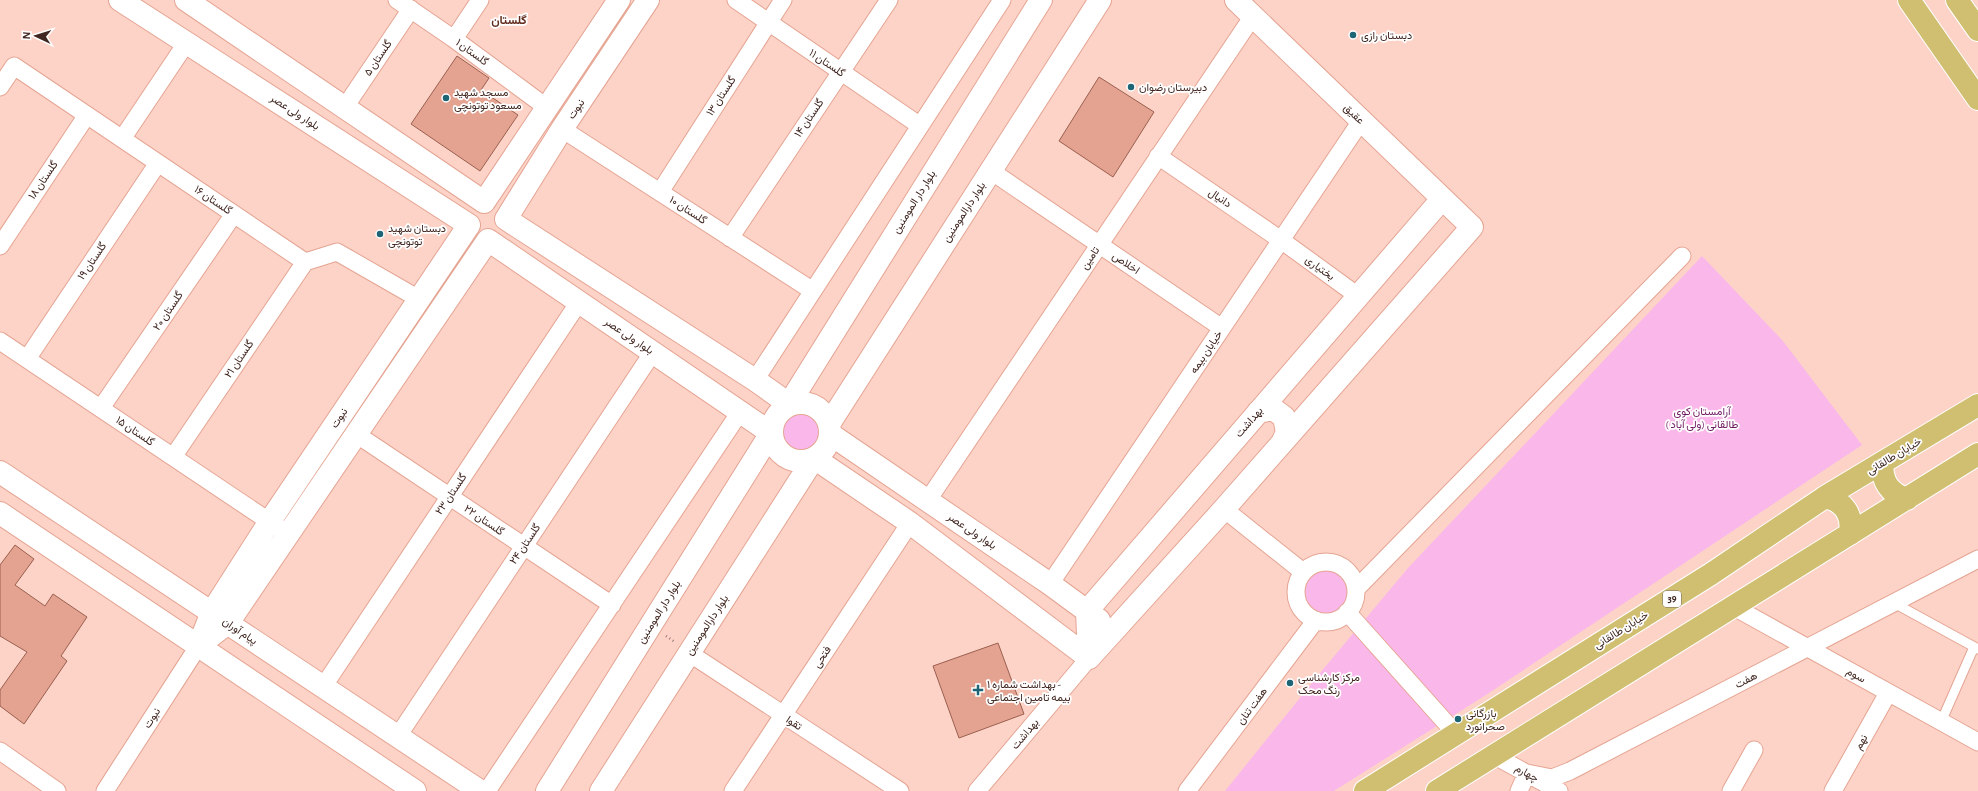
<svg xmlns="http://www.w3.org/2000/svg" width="1978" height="791" font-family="'Alegreya Sans',Vazirmatn,sans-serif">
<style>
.green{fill:#fab8ea}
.building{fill:#e4a391;stroke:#9a5f4f}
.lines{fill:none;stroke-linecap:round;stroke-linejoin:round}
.lane-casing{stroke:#e5a492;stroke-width:11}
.street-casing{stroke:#e5a492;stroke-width:19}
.secondary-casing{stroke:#e5a492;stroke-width:24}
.primary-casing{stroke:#fff;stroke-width:24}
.path{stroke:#99776f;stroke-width:2.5;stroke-dasharray:1 3;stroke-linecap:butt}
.lane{stroke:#fff;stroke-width:9}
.street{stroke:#fff;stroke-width:17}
.secondary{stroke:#fff;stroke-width:22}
.primary{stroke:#d0bf70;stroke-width:22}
.poi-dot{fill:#1d6474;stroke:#fff;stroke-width:1.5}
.labels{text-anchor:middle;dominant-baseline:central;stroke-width:3.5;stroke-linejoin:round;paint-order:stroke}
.shield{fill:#fff;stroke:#7a6864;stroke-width:1}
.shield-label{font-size:10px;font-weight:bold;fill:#412721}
.poi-label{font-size:11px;fill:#412721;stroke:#fff;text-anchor:start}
.street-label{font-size:11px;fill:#412721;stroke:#fff}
.park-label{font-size:11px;fill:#6f1b61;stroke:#fff}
.neighbourhood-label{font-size:12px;font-weight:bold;fill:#612b1d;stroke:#fff}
</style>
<rect width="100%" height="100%" fill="#fdd3c8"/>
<path class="green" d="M1702,256L1783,341L1862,445L1486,695L1334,791H1225L1320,673L1408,568Z
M777 431a23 23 0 1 1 46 0a23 23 0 1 1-46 0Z
M1301 592a25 25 0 1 1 50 0a25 25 0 1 1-50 0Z"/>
<path class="building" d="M457,56L489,78L481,90L518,115L480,171L411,124Z
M1099,77L1154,112L1113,177L1059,141Z
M15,545L34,559L15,585L45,606L53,594L87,617L61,656L67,661L24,724L0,706V690L27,652L0,636V565Z
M998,643L1024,714L959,738L933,666Z"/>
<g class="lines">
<g class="lane-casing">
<path id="lane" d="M1894,603L1978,649
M1941,722L1974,647"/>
</g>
<g class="street-casing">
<path id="street" d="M397,0L454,39L546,107
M736,0L919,125
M454,39L480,0
M0,87L14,66L305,262
M345,107L411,9
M562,129L813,291
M122,139L187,42
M1158,156L1281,240L1358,296
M991,171L1222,328
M660,192L783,0
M730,238L889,0
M0,246L87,115
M305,262L337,252L419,299
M0,341L279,528
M27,359L158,163
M755,380L1002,0
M101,408L234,214
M356,434L612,605
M173,457L305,262
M928,500L1253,16
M1224,509L1303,572
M1296 592a30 30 0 1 1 60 0a30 30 0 1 1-60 0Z
M1050,584L1361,121
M1356,589L1682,256
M1734,607L1978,742
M1347,612L1455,733
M689,653L900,791
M323,687L579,302
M398,736L653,352
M0,751L57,791
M1495,756L1559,791
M105,791L199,645
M487,791L740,412
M733,791L910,523
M977,791L1089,658
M1187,791L1316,620
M1519,791L1527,773L1552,778L1570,771L1978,559
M1731,791L1754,750
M1833,791L1888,693"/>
</g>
<g class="secondary-casing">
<path id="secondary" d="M120,0L469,225L270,521L212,612L199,645L228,623L488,240L771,433L547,791
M186,0L484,202L619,0
M648,0L562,129L506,219L755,380L789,404L1041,0
M772 432a29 29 0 1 1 58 0a29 29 0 1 1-58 0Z
M1258,412L1273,409L1284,417L1287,432L1283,441
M829,424L1100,0
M830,434L1050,584L1099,620
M0,472L480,791
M0,513L415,791
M1089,658L1224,509L1472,227L1236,0
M1089,658L1087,611L1442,199
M601,791L814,458L910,523L1089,658"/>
</g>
<g class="primary-casing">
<path id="primary" d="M1909,0L1978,99
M1957,0L1978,30
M1882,463C1882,482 1889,493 1907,499
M1825,497C1844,501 1853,515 1850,534
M1365,791L1711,574L1825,497L1978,405
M1437,791L1978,454"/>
</g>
<path class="path" d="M666,636L675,642"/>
<use href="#lane" class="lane"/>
<use href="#street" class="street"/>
<use href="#secondary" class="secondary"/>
<use href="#primary" class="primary"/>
</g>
<g class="poi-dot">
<circle cx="1353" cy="35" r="4"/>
<circle cx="1131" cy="87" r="4"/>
<circle cx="446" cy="98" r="4"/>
<circle cx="380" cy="234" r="4"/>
<circle cx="1290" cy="683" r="4"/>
<path d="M976 684h4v4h4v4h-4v4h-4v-4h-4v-4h4z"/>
<circle cx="1458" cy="719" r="4"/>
</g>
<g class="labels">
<rect class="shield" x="1663" y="591" width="18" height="16" rx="3"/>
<g class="shield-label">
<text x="1672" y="599">39</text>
</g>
<g class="poi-label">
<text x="1361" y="35">دبستان رازی</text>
<text x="1139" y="87">دبیرستان رضوان</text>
<text x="454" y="92">مسجد شهید<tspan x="454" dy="13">مسعود توتونچی</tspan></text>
<text x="388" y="228">دبستان شهید<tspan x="388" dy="13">توتونچی</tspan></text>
<text x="1298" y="677">مرکز کارشناسی<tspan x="1298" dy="13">رنگ محک</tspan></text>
<text x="987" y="684">بهداشت شماره ۱ -<tspan x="987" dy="13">بیمه تامین اجتماعی</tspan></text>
<text x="1466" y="713">بازرگانی<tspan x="1466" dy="13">صحرانورد</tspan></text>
</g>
<g class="street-label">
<text transform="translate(472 52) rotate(36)">گلستان ۱</text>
<text transform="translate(378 58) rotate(-56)">گلستان ۵</text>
<text transform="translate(827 63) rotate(34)">گلستان ۱۱</text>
<text transform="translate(721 96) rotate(-57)">گلستان ۱۳</text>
<text transform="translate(576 109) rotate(-56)">نبوت</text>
<text transform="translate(295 112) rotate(33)">بلوار ولی عصر</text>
<text transform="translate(1354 114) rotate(44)">عقیق</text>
<text transform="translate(809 118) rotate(-56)">گلستان ۱۴</text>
<text transform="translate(43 180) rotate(-56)">گلستان ۱۸</text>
<text transform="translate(1220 198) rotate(34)">دانیال</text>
<text transform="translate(213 200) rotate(34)">گلستان ۱۶</text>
<text transform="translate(914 202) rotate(-58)">بلوار دار المومنین</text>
<text transform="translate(688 210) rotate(33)">گلستان ۱۰</text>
<text transform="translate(964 212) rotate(-57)">بلوار دارالمومنین</text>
<text transform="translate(1090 258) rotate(-56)">تامین</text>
<text transform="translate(92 261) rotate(-56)">گلستان ۱۹</text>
<text transform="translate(1126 263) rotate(34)">اخلاص</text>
<text transform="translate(1320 268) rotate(36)">بختیاری</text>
<text transform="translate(168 311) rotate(-56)">گلستان ۲۰</text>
<text transform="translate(629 336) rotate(34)">بلوار ولی عصر</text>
<text transform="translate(1206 352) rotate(-56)">خیابان بیمه</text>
<text transform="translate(239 359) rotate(-56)">گلستان ۲۱</text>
<text transform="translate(339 418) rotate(-56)">نبوت</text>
<text transform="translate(1249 422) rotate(-49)">بهداشت</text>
<text transform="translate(135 431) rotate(34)">گلستان ۱۵</text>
<text transform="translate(1894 456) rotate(-31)">خیابان طالقانی</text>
<text transform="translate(451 494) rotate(-56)">گلستان ۲۳</text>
<text transform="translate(484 520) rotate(34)">گلستان ۲۲</text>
<text transform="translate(972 531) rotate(34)">بلوار ولی عصر</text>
<text transform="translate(525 544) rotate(-56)">گلستان ۲۴</text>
<text transform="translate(659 612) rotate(-58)">بلوار دار المومنین</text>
<text transform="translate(707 625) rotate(-57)">بلوار دارالمومنین</text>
<text transform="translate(1621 630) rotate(-32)">خیابان طالقانی</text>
<text transform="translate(240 631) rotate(34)">پیام آوران</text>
<text transform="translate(822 657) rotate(-57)">فتحی</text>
<text transform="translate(1856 675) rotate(29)">سوم</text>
<text transform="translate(1746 680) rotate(-27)">هفت</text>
<text transform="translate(1252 706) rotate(-53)">هفت تنان</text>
<text transform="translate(152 718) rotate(-57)">نبوت</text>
<text transform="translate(794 723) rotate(33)">تقوا</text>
<text transform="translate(1025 734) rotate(-50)">بهداشت</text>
<text transform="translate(1861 742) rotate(-61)">نهم</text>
<text transform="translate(1527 773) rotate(29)">چهارم</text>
</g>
<g class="park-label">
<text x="1702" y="411">آرامستان کوی<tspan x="1702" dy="13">طالقانی (ولی آباد )</tspan></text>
</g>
<g class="neighbourhood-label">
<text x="509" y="20">گلستان</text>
</g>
</g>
<g transform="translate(36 36) rotate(274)" stroke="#ffffff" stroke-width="3" paint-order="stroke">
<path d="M0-3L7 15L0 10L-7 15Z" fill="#412721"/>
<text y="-6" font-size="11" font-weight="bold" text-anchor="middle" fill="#412721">N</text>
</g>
</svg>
